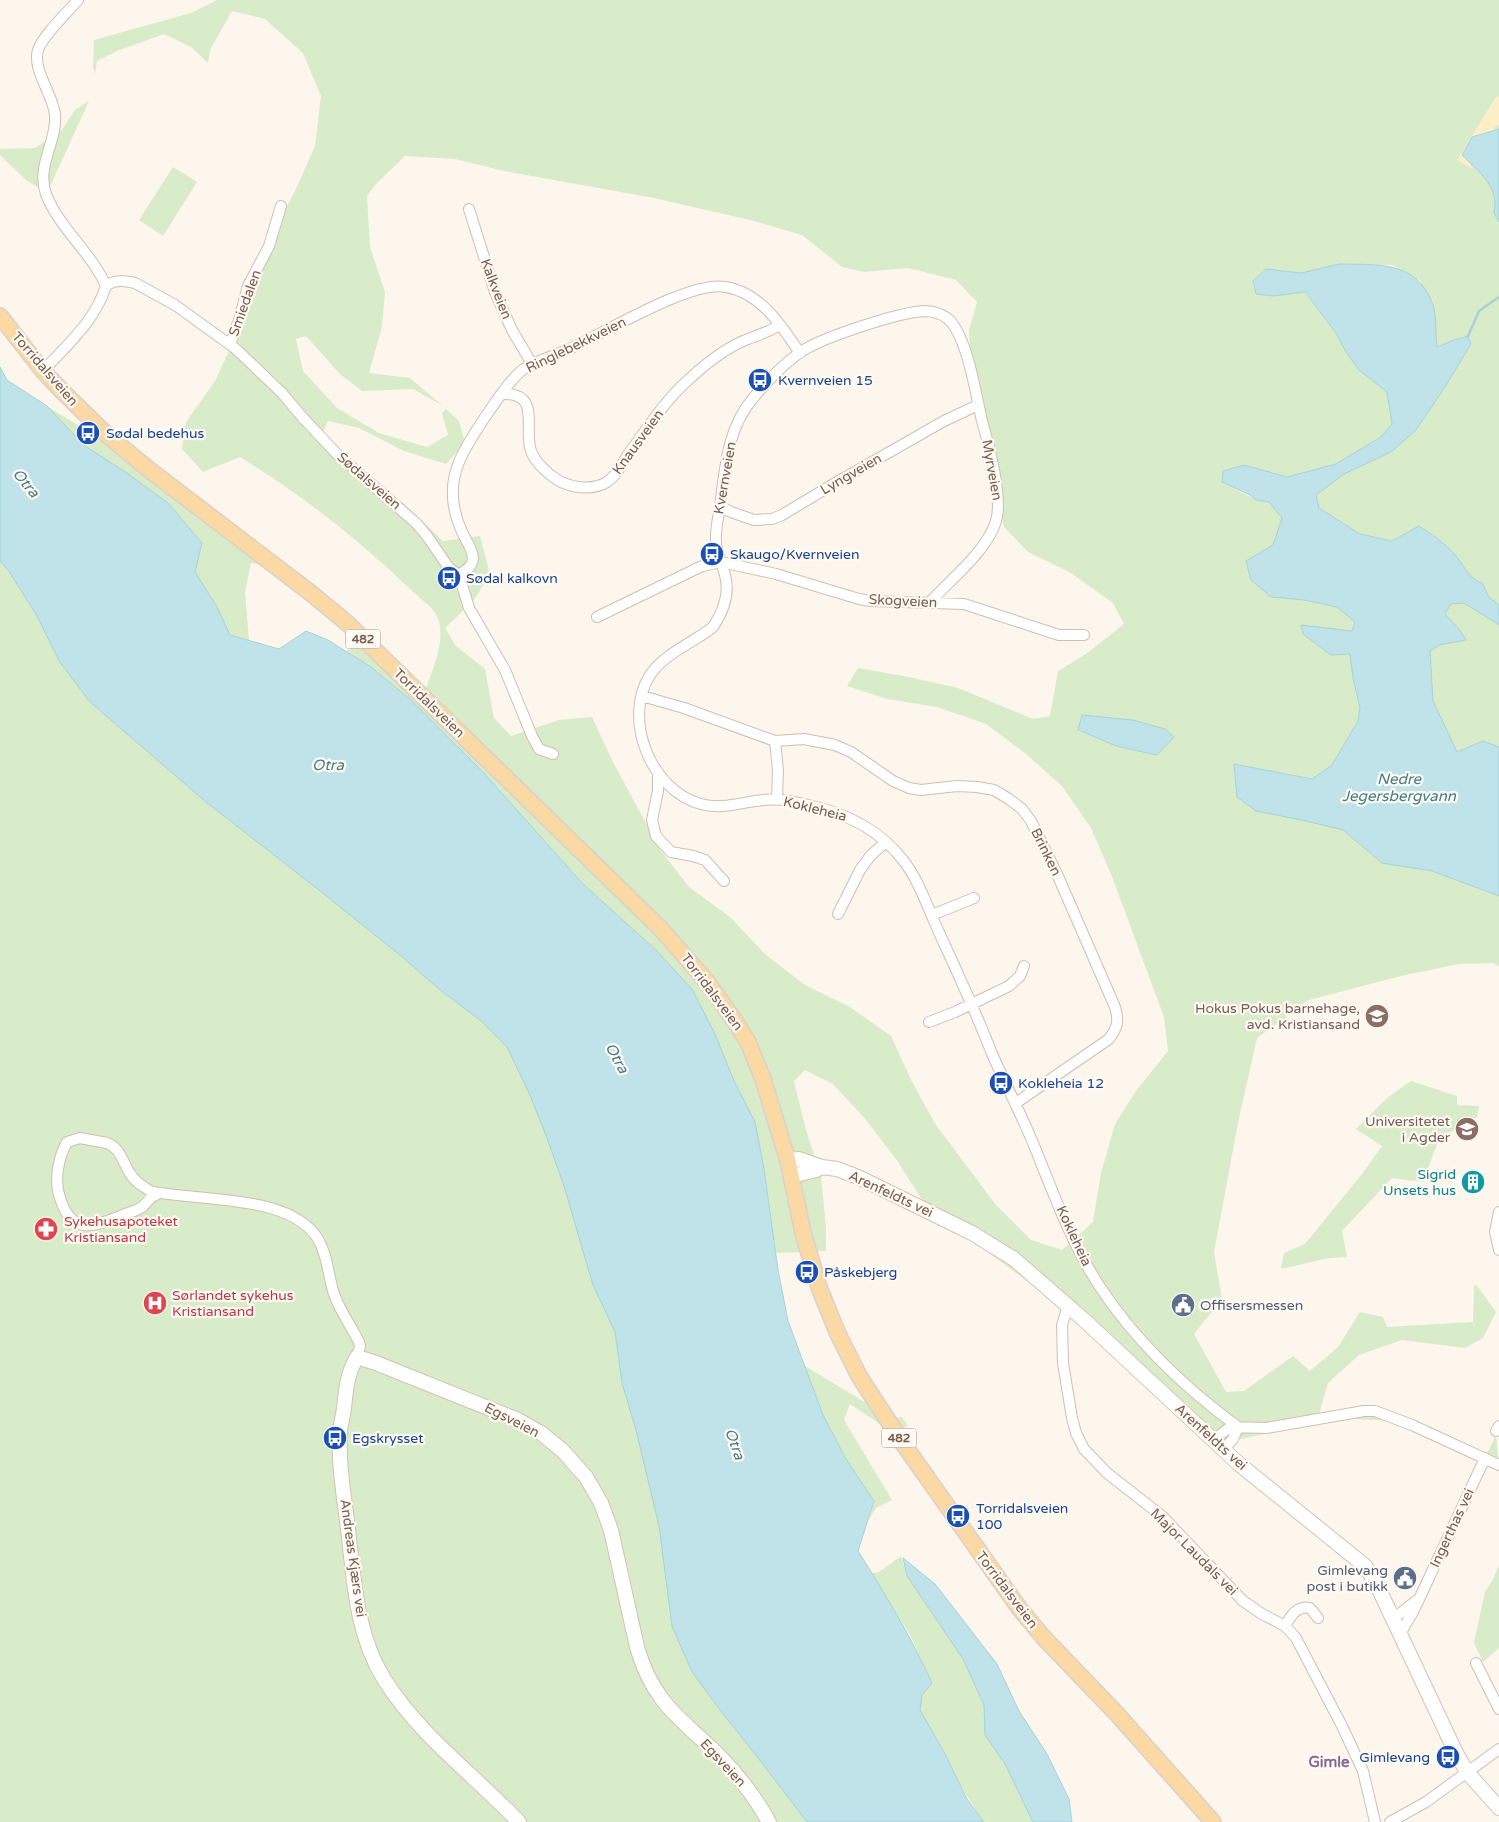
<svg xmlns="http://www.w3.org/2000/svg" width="1499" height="1822" font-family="'Varela Round',sans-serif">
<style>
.green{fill:#d8ecc9;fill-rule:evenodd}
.sand{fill:#fcefc7}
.water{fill:#bfe3e8;stroke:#a5d3da}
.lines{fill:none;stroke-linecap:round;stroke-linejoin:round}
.stream{stroke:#a5d3da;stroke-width:2.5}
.street-casing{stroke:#d1beb0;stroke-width:12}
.secondary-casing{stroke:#d6c0b0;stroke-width:16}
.primary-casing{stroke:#dad1cd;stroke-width:18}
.street{stroke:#fff;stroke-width:10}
.secondary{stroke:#fff;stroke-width:14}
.primary{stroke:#fbd9a5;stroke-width:15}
.labels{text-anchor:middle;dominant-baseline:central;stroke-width:4.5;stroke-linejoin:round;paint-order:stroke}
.shield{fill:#fffaf3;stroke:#a28b7f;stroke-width:1}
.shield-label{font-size:12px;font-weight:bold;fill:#7a5c4d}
.street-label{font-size:14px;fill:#7a5c4d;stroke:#fffaf3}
.transit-label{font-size:14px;fill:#164399;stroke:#fffaf3;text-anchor:start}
.education-label{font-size:14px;fill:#785e54;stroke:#fffaf3;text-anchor:end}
.culture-label{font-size:14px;fill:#0d838f;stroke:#fffaf3;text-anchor:end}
.health-label{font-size:14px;fill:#be3a42;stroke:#fffaf3;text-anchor:start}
.service-label{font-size:14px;fill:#4e5e75;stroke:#fffaf3;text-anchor:start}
.water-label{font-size:15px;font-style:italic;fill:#437c86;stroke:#fffaf3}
.neighbourhood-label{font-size:15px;font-weight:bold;fill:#846695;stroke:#fffaf3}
</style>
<rect width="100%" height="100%" fill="#fdf6ec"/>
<path class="green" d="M217,0H1499V129L1472,137L1462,155C1480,173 1499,186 1494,213L1499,222V605L1488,596L1483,584C1464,575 1467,567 1454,554C1444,543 1432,534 1420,526L1392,541L1360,534L1319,508L1315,495L1344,474L1391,452L1416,430L1445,387L1471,344L1468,336L1454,340L1437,347L1433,306L1420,281L1392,265L1339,264L1301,273L1266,269L1253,281L1257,294L1273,296L1304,292L1336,333L1346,352L1359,369L1387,392L1392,423L1381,437L1336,464L1287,477L1244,465L1223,471L1222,482L1256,500L1269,502L1282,518L1273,545L1246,561L1251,580L1271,597L1304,600L1337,607L1355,622L1352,631L1301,626L1303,634L1331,655L1350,653L1353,678L1360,708L1358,721L1332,766L1312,779L1235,764L1237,797L1256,811L1306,821L1343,830L1382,863L1432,871L1499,896V967L1494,963L1458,964L1401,976L1309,1000L1257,1038L1238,1123L1214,1252L1222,1299L1194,1334L1226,1392L1244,1391L1293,1356L1310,1371L1338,1347L1360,1312L1383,1317L1387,1327L1473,1322L1474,1285L1478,1287L1496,1312L1483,1338L1465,1348L1402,1340L1359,1355L1328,1383L1318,1418L1364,1411L1466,1449L1485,1458L1496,1435L1499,1467L1436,1439L1390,1421L1338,1418L1241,1439L1206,1428L1127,1363L1090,1328L926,1206L898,1162L867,1121L833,1084L805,1070L794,1081L806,1130L821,1176L826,1228V1251L776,1253L764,1169L755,1122L734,1081L715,1034L692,989L657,951L583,884L482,771L411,700L371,667L345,651L351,649V631L309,592L280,570L275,567L251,563L245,592L249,640L230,635L217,607L195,572L202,543L168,503L127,473L85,446L47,406L145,467L224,528L324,602L414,685L426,689C433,668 447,638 437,616C434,608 417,596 410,589C358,539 302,495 240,457L203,472L182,449L186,422L215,381L237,334L246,298L271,237L295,191L315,146L321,96L303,53L265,19L232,11L210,50L208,63L191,47L164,34L117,51L97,61L95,74L93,66L94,40L191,13ZM405,156L455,159L504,171L654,198L754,221L802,235L842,267L864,272L908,268L956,280L977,302L969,330L972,379L1004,527L1028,552L1071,573L1113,603L1124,624L1086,654L1058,671L1050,716L1033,719L958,688L909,677L858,668L847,686L887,699L937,707L986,724L1026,754L1062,786L1091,828L1111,874L1164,1017L1168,1051L1136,1091L1115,1124L1101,1173L1093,1222L1062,1250L1031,1240L996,1205L936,1125L911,1080L891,1036L850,1007L805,985L766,955L730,917L689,887L661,851L613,762L592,717L559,720L511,736L494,718L485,669L456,646L445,628L474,600L490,574L480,536L443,541L402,502L356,469L322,434L328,421L359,428L404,451L446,464L465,443L459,421L446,409L442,413L448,435L427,447L379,433L337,408L303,371L296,339L306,336L340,374L362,391L413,389L443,406L410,378L369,373L382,327L385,292L370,247L367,196L375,185ZM1082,715L1133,720L1165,729L1174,737L1157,755L1116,746L1078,731Z
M89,101L47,193L26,180L0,155V149L35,148L61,131L75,110Z
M173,167L197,182L163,236L139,220Z
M0,483L525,1003L872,1822H0Z
M1451,603H1464L1499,625V747L1483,741L1457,752L1433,701L1430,651L1439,645L1466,640L1459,629L1445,614Z
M1411,1081L1457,1096V1105L1479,1106L1477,1117L1439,1139L1423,1182L1392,1178L1342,1231L1347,1257L1329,1258L1281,1269L1284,1253L1305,1244L1362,1174L1382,1146L1356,1129L1387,1098Z
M805,1366L891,1418L902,1417L908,1426L892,1432L850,1404L844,1420L892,1500L876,1508L869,1519L874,1501L846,1459L823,1415Z
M901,1556L907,1576L963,1659L985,1706V1735L1005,1764L1033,1822H984C959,1787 941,1747 920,1710L922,1695L932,1683L911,1637L872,1573L879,1572Z
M1499,1565V1648L1483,1662L1474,1643L1485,1592L1492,1581Z"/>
<path class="sand" d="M1497,95L1499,98V125L1494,127L1496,133L1469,150L1472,169L1457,160Z"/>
<path class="water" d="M1499,129V222L1494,213C1499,186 1480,173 1462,155L1472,137Z
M1339,264C1378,265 1417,260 1433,305C1437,317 1435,334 1437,347L1454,340L1468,336L1471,344L1445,387L1416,430L1391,452L1344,474L1316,495L1319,508L1360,534L1392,541L1419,526C1432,534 1447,545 1456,556C1467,570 1467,576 1483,584L1488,596L1499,605V625L1464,603L1451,604L1445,614L1459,629L1466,640L1439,645L1430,651L1433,701L1457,752L1483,741L1499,747V896L1432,871L1382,863L1343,830L1306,821L1256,811L1237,797L1234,764L1312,779L1332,765L1358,721L1360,708L1353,678L1350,654L1331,655L1303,634L1301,625L1352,631L1355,622L1337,607L1304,600L1271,597L1251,580L1246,561L1273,545L1282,518L1269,502L1256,500L1248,494L1222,482L1223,471L1244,465L1287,477L1336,464L1381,437L1392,424L1387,392L1359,370L1346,352L1336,333L1305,292L1273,296L1256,294L1253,281L1266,269L1301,273Z
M0,367L7,380L47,406L85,446L127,473L168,503L202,543L195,572L217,607L230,635L279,649L306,631L328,640L371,667L411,700L482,771L583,884L657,951L692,989L715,1034L734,1081L755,1122L764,1169L778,1270L788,1321L823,1415L846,1459L874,1501L858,1551C886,1595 910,1635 932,1683L922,1695L920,1710L945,1754L967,1799L984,1822H807L755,1754L723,1714L692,1672L672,1626L659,1526L636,1430L622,1383L615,1332L593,1285L564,1186L547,1138L529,1093L507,1047L480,1020L439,989L401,956L324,894L206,802L90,702L59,661L36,614L8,570L0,561Z
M1082,715L1133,720L1165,729L1174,737L1157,755L1116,746L1078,730Z
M903,1558L935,1584L997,1664L1019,1711L1047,1754L1069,1799L1072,1822H1033L1005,1764L985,1735L984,1705L963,1659L907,1576Z"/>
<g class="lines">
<path class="stream" d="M1468,336L1479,311L1499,297"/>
<g class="street-casing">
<path id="street" d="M78,0C68,12 42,36 38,50C32,70 53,94 55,115C57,143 36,165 46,194C59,228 91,252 106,286
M469,209L495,292L512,330L532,364
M230,344L239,320L248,286L269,246L281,206
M43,371C68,344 95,321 106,286C115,279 125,281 135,283L175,305L236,349L282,393L303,418L337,454L416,523L427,536L449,568L459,575L469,608L505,670L532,736L539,749L553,754
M502,394C542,392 523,429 531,451C535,462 547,473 556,479C570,488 592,491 607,482C619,474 623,460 632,449C649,426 665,401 686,382C702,367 721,351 741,342C754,336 768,333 779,325
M720,506L731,512L754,520L772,519L782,515L837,482L944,421L978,405
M459,575C465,571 472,567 473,559C473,550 467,542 463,534C452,511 449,486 459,462C467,442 505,385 521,371C534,361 554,356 569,349C605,333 690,280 726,287C761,293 781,325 800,353
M930,602C951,579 987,551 996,521C1003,499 989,444 982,421C976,395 967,334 947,318C941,314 932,311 925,311C899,312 820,338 799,353C783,365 767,381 754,397C727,428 725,468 720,507C718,519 715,530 716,542C717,554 722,564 725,575C730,593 723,612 713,627C693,643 665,653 650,675C622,719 651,791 701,804C722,810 742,802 763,800C778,798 793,801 808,805C846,813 879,829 903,860C917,878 925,900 934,921C943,942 953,962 962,983C973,1007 983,1031 993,1056C1006,1085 1021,1114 1033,1143C1053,1192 1071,1243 1100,1287C1137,1343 1185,1388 1238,1427
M597,617L702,566L721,562L776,574L859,599L871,601L964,604L1059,635H1084
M642,696L684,708L775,741L804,739L835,745L851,752L893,781L909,788L921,790L957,786L977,787L994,790L1009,799L1022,809L1031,821L1057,874L1115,1007C1119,1020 1118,1027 1109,1039L1016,1103
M775,741L778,770L777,799
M658,773V791L652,820L656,836L671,852L693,856L705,860L724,881
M838,914L860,870L871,855L886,842
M932,915L974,898
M929,1022L955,1012L1009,986L1020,976L1024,966
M159,1193C148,1198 150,1200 142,1207C137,1211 127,1213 120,1216C92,1228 71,1234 60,1198C54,1181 58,1158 67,1142L80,1138L107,1143C121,1148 123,1164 131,1175C136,1183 143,1186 150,1191C197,1202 290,1193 318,1239C328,1256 328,1276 334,1294C340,1311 351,1326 359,1342L360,1346L357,1357
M1499,1212L1495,1232L1499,1250
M1068,1306L1062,1325L1063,1363L1072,1418L1076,1433L1084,1449L1107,1473L1162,1516L1243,1601L1262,1614L1285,1626L1296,1638L1342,1726L1363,1771L1375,1822
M1496,1431L1499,1426
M1213,1441L1230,1427L1266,1428L1364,1411H1375L1412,1425L1499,1465
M1223,1450L1233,1439L1238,1427
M1393,1619L1416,1601
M1285,1626C1290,1617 1297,1605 1310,1608L1318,1618
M1400,1634L1414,1610L1485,1458
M1476,1663L1499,1709
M1390,1822L1426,1802L1499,1749"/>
</g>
<g class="secondary-casing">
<path id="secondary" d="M788,1161L799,1159L822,1167L837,1169L858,1177L972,1233L1014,1259L1083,1319L1239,1464L1359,1561L1365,1566L1377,1585L1456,1753L1467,1772L1499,1808
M792,1176L816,1170L822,1167
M519,1822C474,1775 419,1735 384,1679C356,1634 354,1580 348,1529C344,1496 338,1463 340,1431C341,1423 343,1416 344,1408C346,1389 347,1374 357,1357L376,1363L518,1420L541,1433L563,1451L586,1477L601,1503L611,1530L637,1647C642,1665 650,1683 662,1699C679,1722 704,1739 724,1761C741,1779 757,1800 769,1822"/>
</g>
<g class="primary-casing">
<path id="primary" d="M0,316L43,371L62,391L105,433L147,468L312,594L347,623L661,929L708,983L736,1023L748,1042L763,1079L788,1161L803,1233L820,1290L838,1334L859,1376L902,1442L1019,1608L1044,1638L1116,1713L1213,1822"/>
</g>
<use href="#street" class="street"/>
<use href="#secondary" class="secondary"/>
<use href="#primary" class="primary"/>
</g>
<defs>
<g id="bus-disc" transform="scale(1.25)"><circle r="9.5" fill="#1a4fb4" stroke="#fffaf3"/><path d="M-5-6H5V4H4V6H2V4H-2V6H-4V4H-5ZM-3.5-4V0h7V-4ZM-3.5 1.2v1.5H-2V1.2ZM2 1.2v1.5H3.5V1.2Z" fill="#fff"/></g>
<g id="school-disc" transform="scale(1.25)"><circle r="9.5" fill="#8d6e63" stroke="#fffaf3"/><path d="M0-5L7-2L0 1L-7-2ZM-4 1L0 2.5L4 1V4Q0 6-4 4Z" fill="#fff"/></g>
<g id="university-disc" transform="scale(1.25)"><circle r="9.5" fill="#8d6e63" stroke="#fffaf3"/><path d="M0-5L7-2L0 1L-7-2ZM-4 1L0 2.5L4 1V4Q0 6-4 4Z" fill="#fff"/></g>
<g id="building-disc" transform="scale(1.25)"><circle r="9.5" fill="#0f9aa8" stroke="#fffaf3"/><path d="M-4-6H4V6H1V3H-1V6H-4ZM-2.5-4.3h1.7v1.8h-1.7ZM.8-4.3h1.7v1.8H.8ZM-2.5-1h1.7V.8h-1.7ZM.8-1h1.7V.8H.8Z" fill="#fff"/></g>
<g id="pharmacy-disc" transform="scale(1.25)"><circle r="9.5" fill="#e0444e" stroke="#fffaf3"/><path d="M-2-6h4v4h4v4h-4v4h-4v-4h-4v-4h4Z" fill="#fff"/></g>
<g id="hospital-disc" transform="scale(1.25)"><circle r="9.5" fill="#e0444e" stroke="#fffaf3"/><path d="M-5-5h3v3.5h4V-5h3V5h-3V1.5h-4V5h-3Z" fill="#fff"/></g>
<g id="civic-disc" transform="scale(1.25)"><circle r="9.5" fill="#5c6f8a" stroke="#fffaf3"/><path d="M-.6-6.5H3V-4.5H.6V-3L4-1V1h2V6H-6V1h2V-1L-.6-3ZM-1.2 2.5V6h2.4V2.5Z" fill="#fff"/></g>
</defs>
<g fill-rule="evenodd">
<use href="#bus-disc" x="760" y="380"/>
<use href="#bus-disc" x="88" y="433"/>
<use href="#bus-disc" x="712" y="554"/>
<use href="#bus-disc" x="449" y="578"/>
<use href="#school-disc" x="1377" y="1016"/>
<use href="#bus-disc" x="1001" y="1083"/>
<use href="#university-disc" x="1467" y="1129"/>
<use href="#building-disc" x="1473" y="1182"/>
<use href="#pharmacy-disc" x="46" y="1229"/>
<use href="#bus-disc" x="807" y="1272"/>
<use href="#hospital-disc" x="155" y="1303"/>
<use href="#civic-disc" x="1183" y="1305"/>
<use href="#bus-disc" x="335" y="1438"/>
<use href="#bus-disc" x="958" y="1516"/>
<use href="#civic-disc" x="1405" y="1578"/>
<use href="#bus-disc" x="1448" y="1757"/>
</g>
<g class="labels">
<g class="shield">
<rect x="345.5" y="629.5" width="35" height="19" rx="4"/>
<rect x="881.5" y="1428.5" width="35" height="19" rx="4"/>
</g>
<g class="shield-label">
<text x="363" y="639">482</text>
<text x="899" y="1438">482</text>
</g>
<g class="street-label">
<text transform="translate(496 289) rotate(69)">Kalkveien</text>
<text transform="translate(245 303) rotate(-70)">Smiedalen</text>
<text transform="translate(576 345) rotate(-26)">Ringlebekkveien</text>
<text transform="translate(45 369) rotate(49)">Torridalsveien</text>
<text transform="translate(638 442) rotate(-54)">Knausveien</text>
<text transform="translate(992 470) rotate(80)">Myrveien</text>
<text transform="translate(851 474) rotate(-30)">Lyngveien</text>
<text transform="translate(725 478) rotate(-80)">Kvernveien</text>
<text transform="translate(369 481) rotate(41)">Sødalsveien</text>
<text transform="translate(903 601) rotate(3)">Skogveien</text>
<text transform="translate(429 703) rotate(44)">Torridalsveien</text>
<text transform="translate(815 809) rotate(14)">Kokleheia</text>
<text transform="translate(1046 852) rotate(64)">Brinken</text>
<text transform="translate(712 992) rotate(53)">Torridalsveien</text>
<text transform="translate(891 1194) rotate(25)">Arenfeldts vei</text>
<text transform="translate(1074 1236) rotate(65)">Kokleheia</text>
<text transform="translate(512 1420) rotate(27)">Egsveien</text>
<text transform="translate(1211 1437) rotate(42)">Arenfeldts vei</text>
<text transform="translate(1452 1528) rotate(-65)">Ingerthas vei</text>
<text transform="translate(1194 1552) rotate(45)">Major Laudals vei</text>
<text transform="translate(353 1558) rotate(82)">Andreas Kjærs vei</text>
<text transform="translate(1007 1590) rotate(53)">Torridalsveien</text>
<text transform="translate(723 1763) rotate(47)">Egsveien</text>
</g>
<g class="transit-label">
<text x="778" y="380">Kvernveien 15</text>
<text x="106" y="433">Sødal bedehus</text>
<text x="730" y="554">Skaugo/Kvernveien</text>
<text x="466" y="578">Sødal kalkovn</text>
<text x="1018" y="1083">Kokleheia 12</text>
<text x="824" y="1272">Påskebjerg</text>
<text x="352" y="1438">Egskrysset</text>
<text x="976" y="1508">Torridalsveien<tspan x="976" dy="16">100</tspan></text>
<text x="1430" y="1757" text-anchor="end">Gimlevang</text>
</g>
<g class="education-label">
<text x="1360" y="1008">Hokus Pokus barnehage,<tspan x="1360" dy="16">avd. Kristiansand</tspan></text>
<text x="1450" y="1121">Universitetet<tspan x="1450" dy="16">i Agder</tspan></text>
</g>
<g class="culture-label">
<text x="1456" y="1174">Sigrid<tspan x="1456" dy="16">Unsets hus</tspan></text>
</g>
<g class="health-label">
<text x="64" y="1221">Sykehusapoteket<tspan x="64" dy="16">Kristiansand</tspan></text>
<text x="172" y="1295">Sørlandet sykehus<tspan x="172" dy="16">Kristiansand</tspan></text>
</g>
<g class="service-label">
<text x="1200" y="1305">Offisersmessen</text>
<text x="1388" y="1570" text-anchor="end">Gimlevang<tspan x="1388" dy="16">post i butikk</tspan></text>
</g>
<g class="water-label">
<text transform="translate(26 483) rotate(51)">Otra</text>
<text x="328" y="765">Otra</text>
<text x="1399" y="779">Nedre<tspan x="1399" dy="17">Jegersbergvann</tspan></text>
<text transform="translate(617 1058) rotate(62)">Otra</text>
<text transform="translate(735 1444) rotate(71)">Otra</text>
</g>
<g class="neighbourhood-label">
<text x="1329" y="1762">Gimle</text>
</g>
</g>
</svg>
